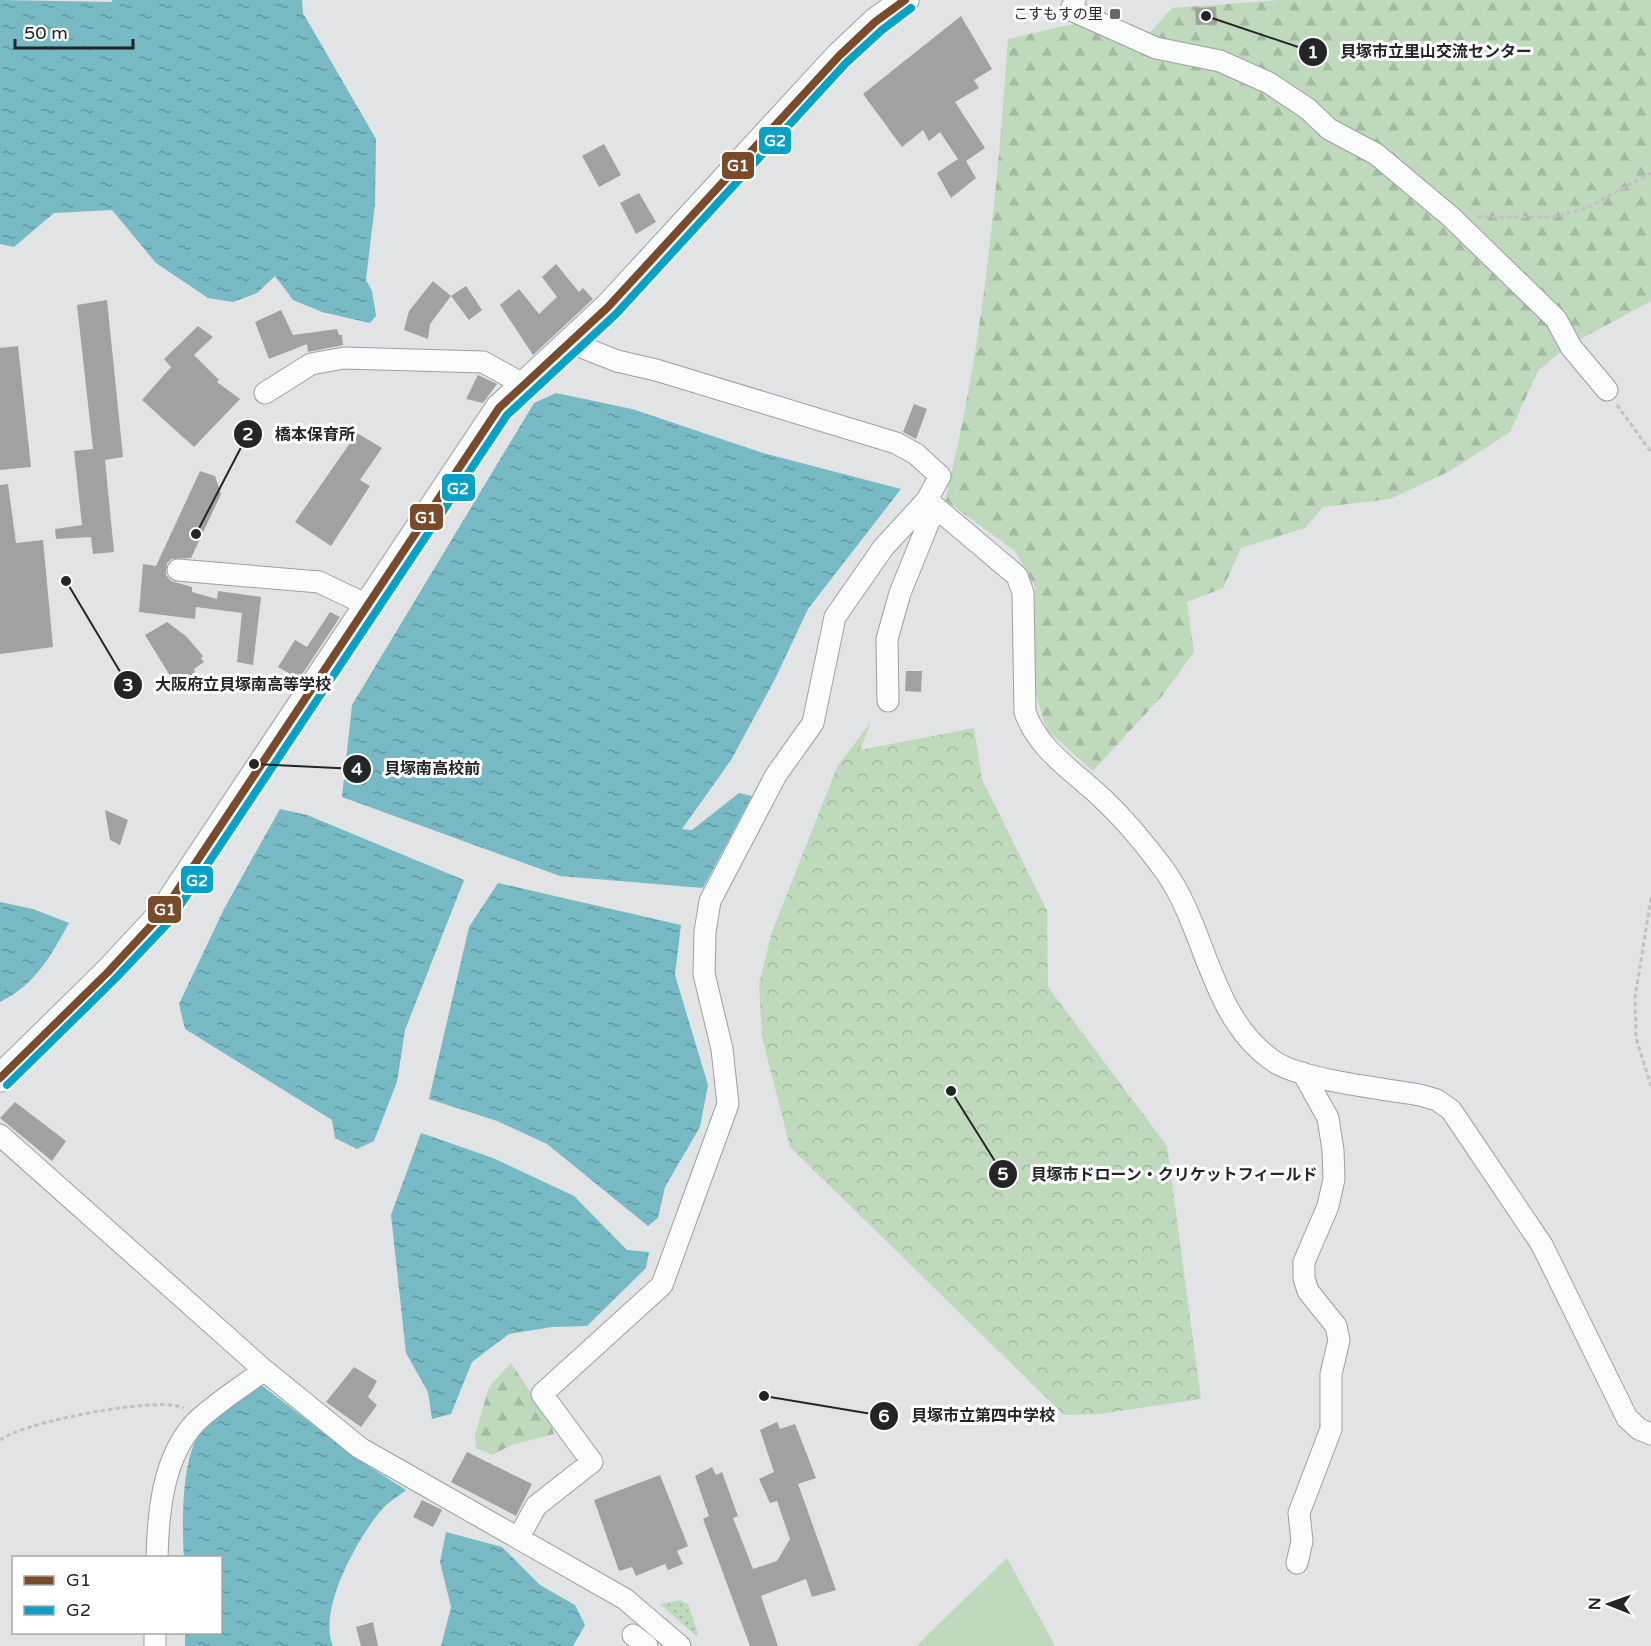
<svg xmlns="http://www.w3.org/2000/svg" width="1651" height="1646" font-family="'Varela Round','Noto Sans JP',sans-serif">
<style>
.grass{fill:url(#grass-dots)}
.forest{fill:url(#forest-firs)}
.park{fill:url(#park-crowns)}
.pitch{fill:#bed9bc}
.water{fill:url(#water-ripples)}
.building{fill:#a1a1a1}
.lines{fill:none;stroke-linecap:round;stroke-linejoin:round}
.minor-casing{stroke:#9e9fa1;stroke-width:23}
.major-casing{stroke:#9e9fa1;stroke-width:29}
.path{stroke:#c2c2c2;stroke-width:3;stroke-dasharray:4.5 3;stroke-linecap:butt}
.minor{stroke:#fafbfb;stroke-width:21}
.major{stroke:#fafbfb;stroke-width:27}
.bus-1-casing{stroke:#fff;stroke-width:12}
.bus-2-casing{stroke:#fff;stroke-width:12}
.bus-1{stroke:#7a4b2a;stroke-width:8}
.bus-2{stroke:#02a2c6;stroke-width:8}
.poi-dot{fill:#66686a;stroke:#fff;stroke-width:2}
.labels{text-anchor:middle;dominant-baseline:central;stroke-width:6;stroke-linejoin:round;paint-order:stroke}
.poi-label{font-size:15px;fill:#242527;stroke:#fff;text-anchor:end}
.leader{fill:none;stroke:#242527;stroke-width:2}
.callout-dot{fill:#242527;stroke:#fff;stroke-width:2}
.mark-label{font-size:18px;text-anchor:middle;font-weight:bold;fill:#fff}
.callout-label{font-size:16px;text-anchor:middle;font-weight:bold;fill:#242527;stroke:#fff;stroke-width:6;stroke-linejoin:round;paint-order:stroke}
.line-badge{stroke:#fff;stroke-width:2}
.badge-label{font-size:16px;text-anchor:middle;font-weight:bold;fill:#fff}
</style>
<defs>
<pattern id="grass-dots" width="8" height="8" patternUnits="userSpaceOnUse" patternTransform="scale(1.5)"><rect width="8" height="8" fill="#bed9bc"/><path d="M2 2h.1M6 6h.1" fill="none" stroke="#a3baa2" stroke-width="1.8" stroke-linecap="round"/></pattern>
<pattern id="forest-firs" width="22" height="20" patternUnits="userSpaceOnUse" patternTransform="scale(1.5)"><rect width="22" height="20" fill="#bed9bc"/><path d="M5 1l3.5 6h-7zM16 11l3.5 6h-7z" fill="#a3baa2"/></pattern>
<pattern id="park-crowns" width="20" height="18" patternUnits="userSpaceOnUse" patternTransform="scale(1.5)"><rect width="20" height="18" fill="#bed9bc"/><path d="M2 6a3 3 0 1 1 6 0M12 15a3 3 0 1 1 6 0" fill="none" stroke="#a3baa2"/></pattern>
<pattern id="water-ripples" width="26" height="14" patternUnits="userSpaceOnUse" patternTransform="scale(1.5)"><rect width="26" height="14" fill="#77bac3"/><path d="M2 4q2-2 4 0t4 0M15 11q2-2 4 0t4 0" fill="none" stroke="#61979e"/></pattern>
</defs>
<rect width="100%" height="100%" fill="#e1e3e5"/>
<path class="grass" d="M680,1600L688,1604L698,1634L696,1636L660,1604Z"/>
<path class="forest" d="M1281,0H1651V301L1566,347L1538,371L1510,432L1448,472L1390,499L1323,507L1305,528L1241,548L1223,588L1187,602L1194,652L1162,696L1093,771L1046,729L1034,687L1035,587L1015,551L945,500C983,349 997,194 1008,39L1077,23L1138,46L1172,8Z
M511,1363L550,1421L554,1434L511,1445L493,1455L476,1448L475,1435L489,1387Z"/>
<path class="park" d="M871,722L860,750L974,728L982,779L1047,911L1048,987L1167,1146L1201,1399L1099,1414L1064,1415L790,1147L762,1037L759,984L772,932L837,767Z"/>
<path class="pitch" d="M1007,1558L1055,1646H916Z"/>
<path class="water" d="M0,0L111,2L113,0H302L303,13L376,139L375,204L366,280L372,291L376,316L370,323L322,312L293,300L275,276L257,293L233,302L208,298L156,263L112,210L54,213L14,247L0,244Z
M556,393L632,409L763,453L901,489L808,609L775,679L731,760L682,829L692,830L739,793L752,796L703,888L560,876L342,797L352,705L534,403Z
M280,809L307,815L464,880L405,1030L397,1082L374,1141L357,1149L335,1138L332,1120L185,1029L179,1004L224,909Z
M498,883L681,925L675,975L708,1085L700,1127L665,1187L658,1218L648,1226L547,1144L497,1121L429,1099L469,927Z
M0,902L33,909L69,923C50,957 36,984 0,1002Z
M421,1133L493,1158L574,1196L627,1250L649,1252L646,1268L587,1326L552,1327L509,1334L472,1362L451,1414L432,1419L428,1392L406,1353L391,1215Z
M260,1384L359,1460L406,1490C399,1496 390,1501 384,1507C359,1535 317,1609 333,1646H185V1633L220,1632V1558H184C182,1528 181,1458 200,1434C216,1414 239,1399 260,1384Z
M446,1532L502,1547L540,1585L575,1605L585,1625L573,1646H441L451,1607L440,1562Z"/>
<path class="building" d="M1216,7L1217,24L1196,25L1195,8Z
M961,16L992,69L974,80L979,88L955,102L985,148L966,161L976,178L951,198L937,173L958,159L940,132L929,141L923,130L902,147L863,94Z
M604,144L621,175L599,187L582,156Z
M639,193L656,222L636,234L620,203Z
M556,264L579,292L583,288L593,299L533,355L500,305L519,289L539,314L557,297L542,277Z
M433,281L451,296L430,324L428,339L404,330L409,311Z
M466,286L482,310L469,320L451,296Z
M107,300L123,457L105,460L114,552L93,554L91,537L56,539L55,529L82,525L74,451L93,449L77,305Z
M281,310L293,335L337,329L339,335H342L343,345L308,352L307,344L269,359L255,322Z
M198,326L213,337L194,355L219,380L217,382L240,399L194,447L142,400L171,367L164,359Z
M18,346L31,467L0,470V348Z
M478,375L497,384L483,403L466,399Z
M914,404L927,409L916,439L903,432Z
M357,433L382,448L360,480L370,486L331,546L295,522Z
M200,471L215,476L221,494L191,558L172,559L167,563L166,575L171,581L192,587V592L217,599L218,591L261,597L253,665L237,662L242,613L196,607L195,619L139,612L143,564L156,566Z
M8,484L16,543L43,540L53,647L0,654V485Z
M330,612L340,617L299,679L278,667L295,640L307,647Z
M167,622L186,636L203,656L201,658L204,662L194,669L195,672L177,687L145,635Z
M906,671H922L921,692L905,691Z
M105,810L128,820L120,845L110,840Z
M15,1102L66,1141L52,1161L0,1118Z
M354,1367L377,1381L368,1397L377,1405L361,1427L326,1402Z
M777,1422L780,1429L795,1424L816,1478L798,1484L836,1590L812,1597L806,1579L761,1596L778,1646H750L703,1519L709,1516L695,1476L712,1467L716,1475L722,1472L738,1516L733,1518L753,1569L777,1561L790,1539L777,1501L770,1503L759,1479L774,1472L760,1430Z
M467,1452L532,1484L516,1516L451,1482Z
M660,1475L688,1546L677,1551L683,1564L668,1570L665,1564L636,1576L632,1567L619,1571L594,1500Z
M422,1500L442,1510L433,1527L413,1517Z
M373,1622L378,1646H361L356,1627Z"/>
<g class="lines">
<g class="minor-casing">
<path id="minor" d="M1075,0L1071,10L1156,48L1220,61L1269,83L1308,109L1329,129L1376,154L1451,217L1556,319L1571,347L1607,390
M265,393L311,364L344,358L483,362L523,384
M927,500L1017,576L1023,593L1025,712C1039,752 1077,773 1106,802C1127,822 1148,848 1165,871C1207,930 1210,1019 1275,1062C1303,1080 1384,1089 1420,1095L1437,1100L1451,1110L1542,1245L1627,1418L1639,1429L1651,1434
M178,570L319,582L367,605
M888,701L887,639L900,593L932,514
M0,1135L264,1370L360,1448L625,1599L680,1646
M519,1537L536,1506L592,1462L542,1394L662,1285L728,1104L722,1049L704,974L705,932L710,901L776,775L813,723L835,617L883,548L927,500L940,476L916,454L896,443L656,370L617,361L569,342
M157,1558C158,1513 163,1457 195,1423C215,1403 242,1387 264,1370
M1297,1563L1302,1541L1299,1513L1331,1429V1374L1339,1340L1336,1326L1308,1291L1304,1278V1262L1328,1206L1334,1179L1333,1150L1328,1118L1303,1073
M633,1635L647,1646
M155,1646V1632"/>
</g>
<g class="major-casing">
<path id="major" d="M0,1078L108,972L161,915L499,408L608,307L839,56L875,22L905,0"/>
</g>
<path class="path" d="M1477,217H1553L1587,208L1651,173
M1617,405L1651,452
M1651,898L1635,998L1636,1038L1651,1086
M0,1440C23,1422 161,1395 184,1408"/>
<use href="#minor" class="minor"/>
<use href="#major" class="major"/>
<g class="bus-1-casing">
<path id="bus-1" d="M0,1078L108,972L161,915L499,408L608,307L839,56L875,22L905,0"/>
</g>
<g class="bus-2-casing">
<path id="bus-2" d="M7,1085L115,979L169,922L507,415L616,314L846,63L882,30L911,8"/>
</g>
<use href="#bus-1" class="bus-1"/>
<use href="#bus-2" class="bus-2"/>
</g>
<rect class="poi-dot" x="1109" y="8" width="12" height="12" rx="3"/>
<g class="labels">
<g class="poi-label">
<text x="1103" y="14">こすもすの里</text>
</g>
</g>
<path class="leader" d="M1206 16L1313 52M196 534L248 434M66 581L128 685M254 764L357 769M951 1091L1003 1174M764 1396L884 1416"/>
<g class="callout-dot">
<circle cx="1206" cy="16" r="6"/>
<circle cx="196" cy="534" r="6"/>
<circle cx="66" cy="581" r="6"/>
<circle cx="254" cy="764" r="6"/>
<circle cx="951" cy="1091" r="6"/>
<circle cx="764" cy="1396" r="6"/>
<circle cx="1313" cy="52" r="15"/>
<circle cx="248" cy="434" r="15"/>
<circle cx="128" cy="685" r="15"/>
<circle cx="357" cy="769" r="15"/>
<circle cx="1003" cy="1174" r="15"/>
<circle cx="884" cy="1416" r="15"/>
</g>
<g class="mark-label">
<text x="1313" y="58">1</text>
<text x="248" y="440">2</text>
<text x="128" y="691">3</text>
<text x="357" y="775">4</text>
<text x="1003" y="1180">5</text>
<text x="884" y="1422">6</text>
</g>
<g class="callout-label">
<text x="1436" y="57">貝塚市立里山交流センター</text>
<text x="315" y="440">橋本保育所</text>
<text x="243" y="690">大阪府立貝塚南高等学校</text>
<text x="432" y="774">貝塚南高校前</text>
<text x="1174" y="1180">貝塚市ドローン・クリケットフィールド</text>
<text x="983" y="1421">貝塚市立第四中学校</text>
</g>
<g class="line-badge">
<rect x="758" y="126" width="34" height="29" rx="6" fill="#02a2c6"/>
<rect x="721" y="151" width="34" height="29" rx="6" fill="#7a4b2a"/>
<rect x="441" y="473" width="35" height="29" rx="6" fill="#02a2c6"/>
<rect x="409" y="503" width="35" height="28" rx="6" fill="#7a4b2a"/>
<rect x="180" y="865" width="34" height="29" rx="6" fill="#02a2c6"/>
<rect x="147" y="895" width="35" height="29" rx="6" fill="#7a4b2a"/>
</g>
<g class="badge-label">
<text x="775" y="146">G2</text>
<text x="738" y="171">G1</text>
<text x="458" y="494">G2</text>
<text x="426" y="523">G1</text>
<text x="197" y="886">G2</text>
<text x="165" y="915">G1</text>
</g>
<rect x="12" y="1556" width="210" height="78" fill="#ffffff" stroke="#a7a8a9" stroke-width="1.5"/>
<rect x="24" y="1576" width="30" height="9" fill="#7a4b2a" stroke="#a7a8a9" stroke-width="1.5"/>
<text x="66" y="1586" font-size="18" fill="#242527">G1</text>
<rect x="24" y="1606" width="30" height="9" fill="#02a2c6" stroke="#a7a8a9" stroke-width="1.5"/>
<text x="66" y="1616" font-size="18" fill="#242527">G2</text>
<g transform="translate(1609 1604) rotate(271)" stroke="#ffffff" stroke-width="4.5" paint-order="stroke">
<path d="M0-4.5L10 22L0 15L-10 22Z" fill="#242527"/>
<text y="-9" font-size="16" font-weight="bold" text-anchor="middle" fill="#242527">N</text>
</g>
<path d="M15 39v9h118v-9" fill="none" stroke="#242527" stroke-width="3"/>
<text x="24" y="39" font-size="18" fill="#242527" stroke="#ffffff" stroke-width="4.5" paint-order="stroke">50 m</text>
</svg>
